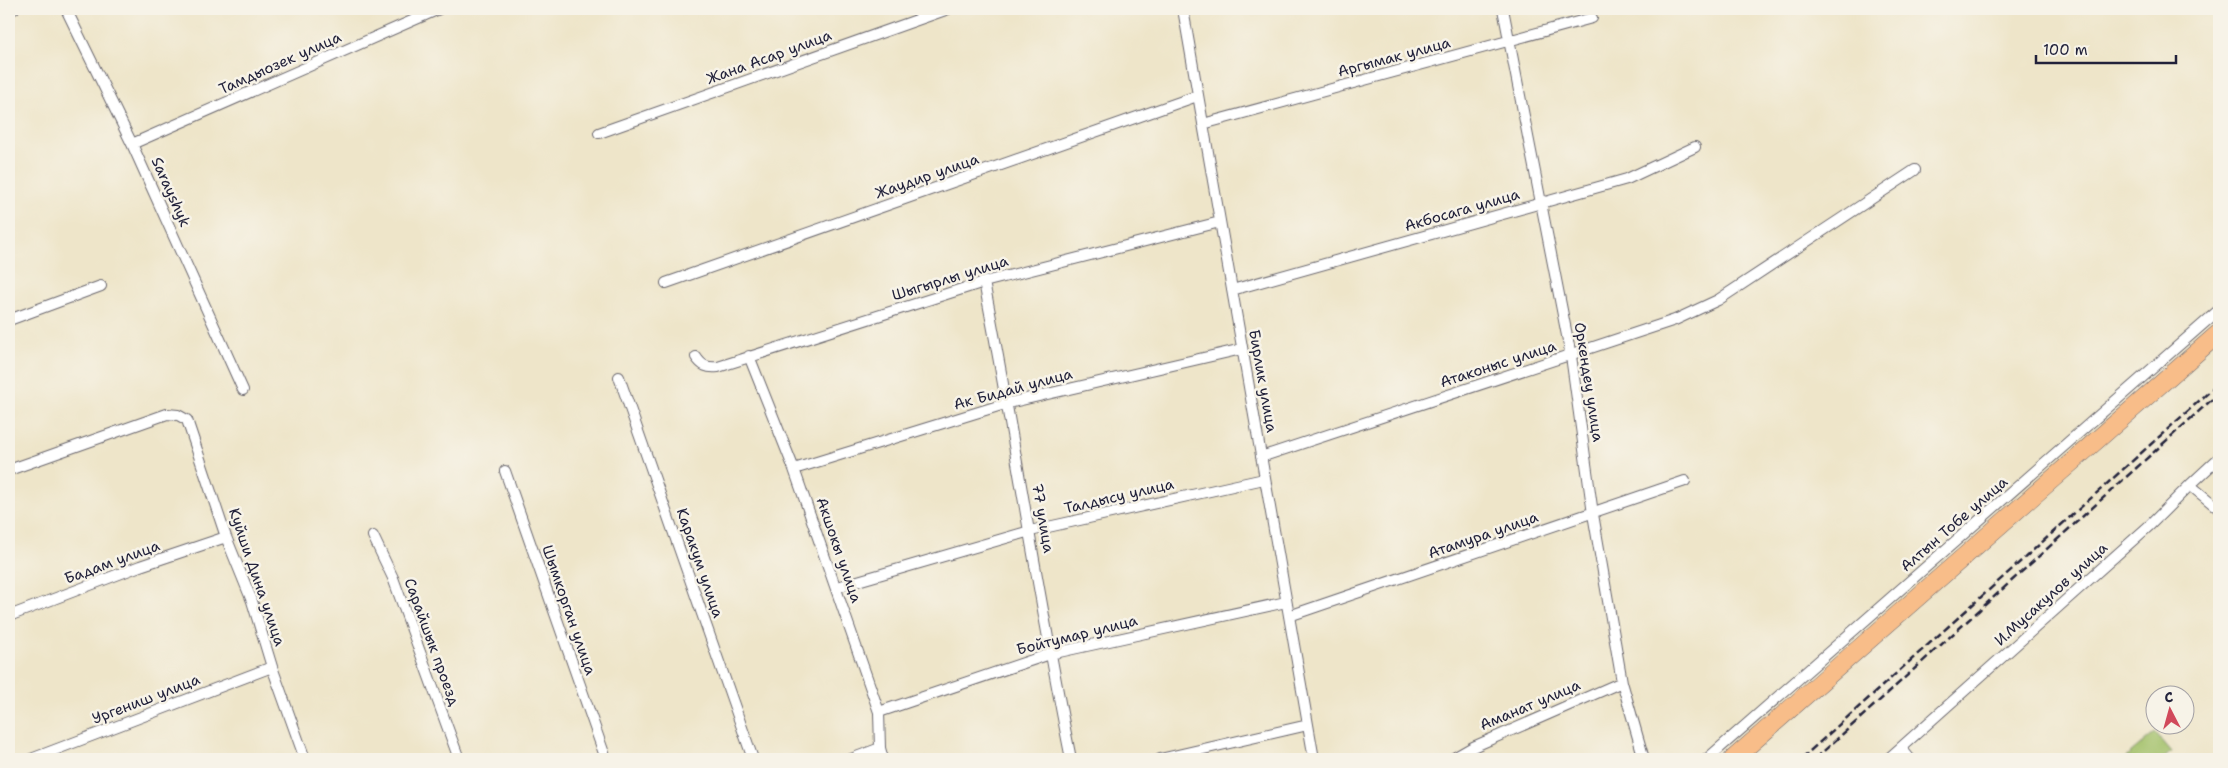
<svg xmlns="http://www.w3.org/2000/svg" width="2228" height="768" font-family="'Shantell Sans',sans-serif">
<style>
.pitch{fill:#a1c068;stroke:#627152}
.lines{fill:none;stroke-linecap:round;stroke-linejoin:round}
.minor-casing{stroke:#69666d;stroke-width:12}
.trunk-casing{stroke:#69666d;stroke-width:19}
.minor{stroke:#fff;stroke-width:10}
.trunk{stroke:#f8bd89;stroke-width:18}
.rail{stroke:#22223b;stroke-width:2.5;stroke-dasharray:8 4;stroke-linecap:butt}
.labels{text-anchor:middle;dominant-baseline:central;stroke-width:5;stroke-linejoin:round;paint-order:stroke}
.street-label{font-size:15px;fill:#22223b;stroke:#f7f3e8}
</style>
<rect width="100%" height="100%" fill="#f7f3e8"/>
<filter id="ink" filterUnits="userSpaceOnUse"><feTurbulence type="fractalNoise" baseFrequency=".02" numOctaves="2"/><feDisplacementMap in="SourceGraphic" scale="10" xChannelSelector="R" yChannelSelector="G"/><feConvolveMatrix kernelMatrix="1 2 1 2 8 2 1 2 1" color-interpolation-filters="sRGB"/></filter>
<filter id="wash" filterUnits="userSpaceOnUse"><feTurbulence type="fractalNoise" baseFrequency=".0096" numOctaves="4" result="noise"/><feDisplacementMap in="SourceGraphic" scale="20" xChannelSelector="R" yChannelSelector="G"/><feGaussianBlur stdDeviation="1.12" result="paint"/><feColorMatrix in="noise" values="0 0 0 0 0 0 0 0 0 0 0 0 0 0 0 0 0 1.4 0 .05"/><feComposite in="paint" operator="in"/></filter>
<g filter="url(#wash)">
<rect width="100%" height="100%" fill="#eee5c9"/>
<path class="pitch" d="M2155,733L2171,752L2163,759H2124Z"/>
</g>
<g filter="url(#ink)">
<g class="lines">
<g class="minor-casing">
<path id="minor" d="M66,9L132,144L243,390
M1183,9L1314,759
M1503,9L1571,356L1593,514L1622,682L1644,759
M9,11L14,9
M1203,124L1592,18
M599,133L948,9
M132,144L439,9
M984,282C1015,440 1039,601 1071,759
M666,283L1197,96
M1232,290L1627,179L1695,147
M9,320L101,286
M749,356L794,469L879,712L880,748L883,759
M696,357C702,366 707,368 718,367L984,282L1220,222
M619,377L753,759
M1261,457L1675,320L1718,300L1915,170
M794,469L1008,403L1242,349
M9,470L167,414L178,415L187,420L226,537L252,601L272,667L305,759
M505,471L606,759
M2190,485L2219,458
M373,536L393,578L459,759
M837,587L1030,531L1264,479
M9,616L140,566L226,537
M1289,616L1685,481
M879,712L1050,654L1286,602
M1901,748L1910,759
M31,759L272,667
M851,759L880,748
M1160,759L1308,725
M1452,759L1473,747L1622,682
M1707,759L2219,310
M1888,759L2150,525L2190,485L2219,509"/>
</g>
<g class="trunk-casing">
<path id="trunk" d="M1733,759L2219,333"/>
</g>
<use href="#minor" class="minor"/>
<use href="#trunk" class="trunk"/>
<path class="rail" d="M1801,759L2219,383
M1815,759L2219,393"/>
</g>
</g>
<g class="labels">
<g class="street-label">
<text transform="translate(769 57) rotate(-20)">Жана Асар улица</text>
<text transform="translate(1394 57) rotate(-15)">Аргымак улица</text>
<text transform="translate(280 63) rotate(-24)">Тамдыозек улица</text>
<text transform="translate(927 176) rotate(-19)">Жаудир улица</text>
<text transform="translate(171 192) rotate(66)">Sarayshyk</text>
<text transform="translate(1462 210) rotate(-16)">Акбосага улица</text>
<text transform="translate(950 278) rotate(-17)">Шыгырлы улица</text>
<text transform="translate(1498 364) rotate(-18)">Атаконыс улица</text>
<text transform="translate(1263 381) rotate(80)">Бирлик улица</text>
<text transform="translate(1589 382) rotate(81)">Оркендеу улица</text>
<text transform="translate(1013 389) rotate(-15)">Ак Бидай улица</text>
<text transform="translate(1119 496) rotate(-13)">Талдысу улица</text>
<text transform="translate(1043 518) rotate(80)">77 улица</text>
<text transform="translate(1954 524) rotate(-41)">Алтын Тобе улица</text>
<text transform="translate(1483 535) rotate(-19)">Атамура улица</text>
<text transform="translate(839 550) rotate(71)">Акшокы улица</text>
<text transform="translate(112 562) rotate(-20)">Бадам улица</text>
<text transform="translate(700 563) rotate(71)">Каракум улица</text>
<text transform="translate(257 577) rotate(71)">Куйши Дина улица</text>
<text transform="translate(2051 594) rotate(-42)">И.Мусакулов улица</text>
<text transform="translate(569 610) rotate(71)">Шымкорган улица</text>
<text transform="translate(1077 635) rotate(-14)">Бойтумар улица</text>
<text transform="translate(432 642) rotate(70)">Сарайшык проезд</text>
<text transform="translate(146 699) rotate(-21)">Ургениш улица</text>
<text transform="translate(1530 705) rotate(-23)">Аманат улица</text>
</g>
</g>
<rect width="2228" height="768" fill="none" stroke="#f7f3e8" stroke-width="30"/>
<g transform="translate(2170 710) rotate(354)"><circle r="24" fill="#f7f3e8" stroke="#a29fa3"/>
<path d="M0-4L9 19L0 12L-9 19Z" fill="#d1495b"/>
<text y="-8" font-size="14" font-weight="bold" text-anchor="middle" fill="#22223b">С</text>
</g>
<path d="M2036 55v8h140v-8" fill="none" stroke="#22223b" stroke-width="2.5"/>
<text x="2043" y="55" font-size="15" fill="#22223b" stroke="#f7f3e8" stroke-width="4" paint-order="stroke">100 m</text>
</svg>
